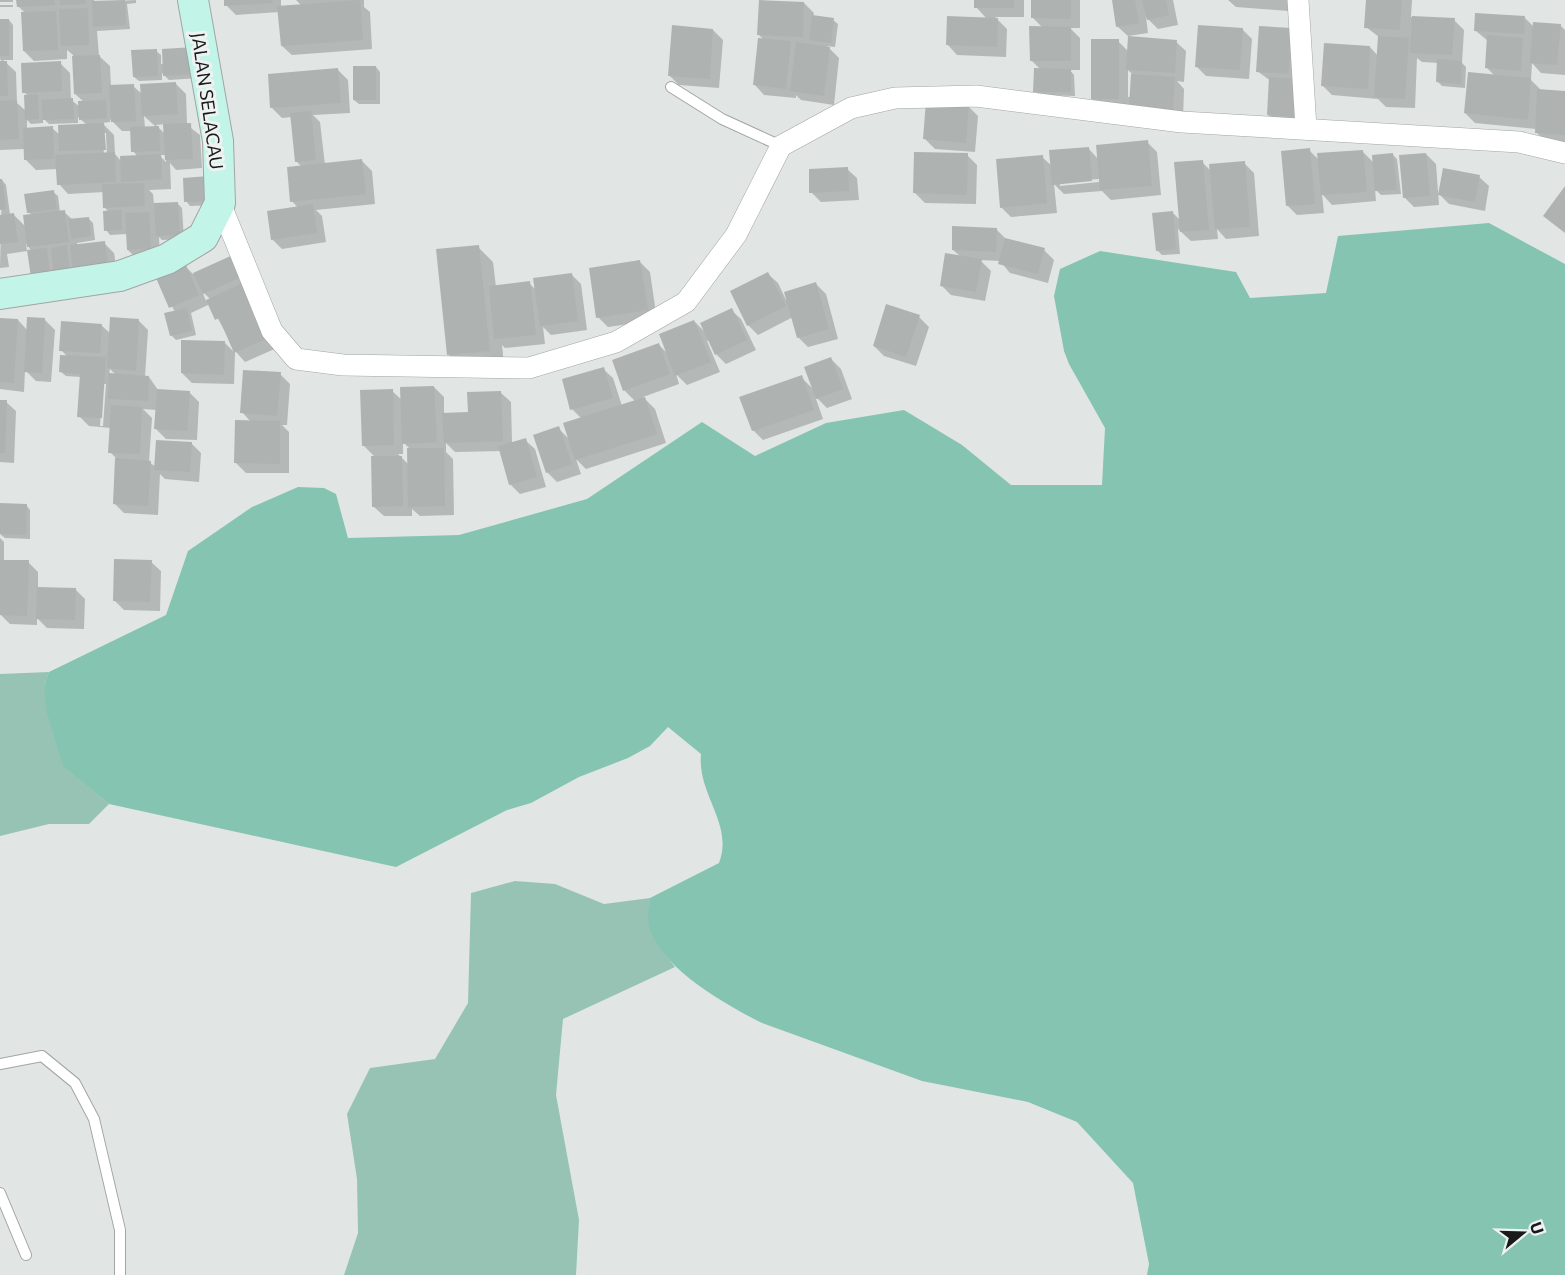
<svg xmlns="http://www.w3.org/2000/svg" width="1565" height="1275" font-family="Commissioner,sans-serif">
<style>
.green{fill:#97c3b5}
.forest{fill:#85c4b1}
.shadow{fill:#0003;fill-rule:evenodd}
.building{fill:#aeb3b1}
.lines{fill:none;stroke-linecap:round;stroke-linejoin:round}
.lane-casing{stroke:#a1a5a4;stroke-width:12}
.street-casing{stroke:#a1a5a4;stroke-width:22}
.secondary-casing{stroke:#a1a5a4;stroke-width:32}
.lane{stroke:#fff;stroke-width:10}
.street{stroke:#fff;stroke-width:21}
.secondary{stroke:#c2f4e8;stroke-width:30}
.labels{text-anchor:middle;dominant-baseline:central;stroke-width:6;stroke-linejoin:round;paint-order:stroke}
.street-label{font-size:18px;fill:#191a1a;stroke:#eef3f2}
</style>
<rect width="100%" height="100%" fill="#e1e6e4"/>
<path class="green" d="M49,672L44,685L63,765L109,804L89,824H49L0,836V674Z
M515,881L555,884L604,904L650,898C648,933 654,940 675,967L563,1019L556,1095L579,1220L576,1275H344L358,1233L357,1179L347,1114L370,1068L435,1059L468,1003L471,893Z"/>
<path class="forest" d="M1489,223L1565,264V1275H1147L1149,1264L1133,1183L1077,1122L1028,1102L922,1081L762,1023C726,1005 660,968 649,926C647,918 649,907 650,898L719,863C734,824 697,795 701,754L668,727L650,746L628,758L579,777L531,803L507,810L396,867L109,804L63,766L47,713L44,685L49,672L166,615L188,551L252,507L298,487L324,488L336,494L348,538L459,535L587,499L702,422L755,456L826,423L904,410L962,445L1011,485H1102L1105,428L1069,364L1064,351L1054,296L1060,269L1100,251L1236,272L1250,298L1326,293L1338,236Z"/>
<path class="shadow" d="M0,0H13V2H0Z
M18,0H94L95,2L136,0V3L127,4L130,29L97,31L99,56L110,66L111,87L133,86L142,94L176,84L186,94L187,125L200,135L202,168L176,170L170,163L171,189L149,190L153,194L154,204H178L182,208L184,239L162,240L159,237L160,258L138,260L128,250L127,234L110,235L106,230L110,213L105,208L104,192L68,194L59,184L58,169L36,170L26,160L25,149L0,150V63H3L0,59V20H9L13,25V60H3L16,72L17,103L26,111L28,96L24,92L60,63L70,73L71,100L79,106L84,102L75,94L73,55L67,50V59L34,61L24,51L26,14L18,6ZM144,116L156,127L145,128ZM78,117L87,125L60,135L52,128L27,129V120L31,124L43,123V118L49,124L78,123ZM110,119L122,131H132L133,151L138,157L121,161L115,154L114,135L102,123L110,122ZM165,124V134L156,125ZM103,133H106L107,157H104ZM159,155H166V162Z
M225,0H281V8L302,6L296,0H364V7L370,12L372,49L292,55L282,46L279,12L236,15L226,5Z
M976,0H1024V17H995L1007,29L1006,57L957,55L948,45L987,19L976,7Z
M1033,0H1080V28H1070L1080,38V70H1070L1074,75L1075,96L1039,95L1035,91L1041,70L1031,60L1043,28L1033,18Z
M1114,0H1173L1178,25L1158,29L1146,17L1148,33L1128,36L1118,27Z
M1228,0H1288V11L1236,7Z
M1368,0H1412L1411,17L1454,20L1464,30L1462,63L1466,67L1465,88L1442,86L1438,82L1439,63L1422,62L1417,58L1415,108L1386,107L1378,99L1332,95L1322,85L1370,47L1378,56L1379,37L1366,27Z
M804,3L814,13L813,17L833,20L838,24L835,47L827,46L839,58L834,105L801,100L796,95V98L764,95L755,85L764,40L759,35Z
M0,5H13V7H0Z
M1525,18L1534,27L1560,25L1565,30V75L1541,73L1532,63L1531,80L1541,90L1565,93V144L1546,142L1536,132V129L1475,123L1465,113L1495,76L1486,67L1488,41L1476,31Z
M1242,29L1252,39L1249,79L1206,76L1196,66Z
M1291,29L1306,126L1278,124L1268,115L1271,81L1257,71Z
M713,30L723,40L719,88L679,85L669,75Z
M1118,41L1128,51L1176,42L1186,51L1184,82L1177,81L1184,89L1183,119L1102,108L1092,99ZM1128,70L1132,74L1131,97H1128Z
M163,50L199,78L169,80L162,73V80L139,81L134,77L156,51L161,55V64H164Z
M376,67L380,72V104H359L354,100Z
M338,70L348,80L350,113L313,115L320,122L325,165L362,161L372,171L375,204L316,210L322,216L326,242L282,249L272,239L298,208L292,201L302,167L296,161L292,117L282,118L272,108Z
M968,106L978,116L975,152L935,149L925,139Z
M1147,142L1157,152L1161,195L1111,200L1102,191L1064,194L1054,184L1057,213L1011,217L1001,207L1042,157L1052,166L1088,148L1098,159ZM1099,179V182L1060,186V182Z
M1309,150L1319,160L1362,151L1374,163L1393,155L1397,159L1401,194L1381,195L1375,189L1376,201L1332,205L1322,194L1324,213L1297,215L1287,205Z
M1426,154L1436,164L1439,205L1414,207L1404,197Z
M967,155L977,165L976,204L925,203L915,193Z
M1202,162L1211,171L1244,163L1254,173L1259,236L1226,239L1217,229L1218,239L1191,241L1178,229L1180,254L1162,255L1157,250L1173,213L1180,220Z
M847,169L857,178L859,200L821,202L811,192Z
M1479,177L1489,186L1485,211L1449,204L1439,194Z
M209,178L215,205L190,206L186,201Z
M2,180L6,185L10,215L13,214L26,227L32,215L28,212L53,192L58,196L60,212H64L73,220L88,218L93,223L95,240L77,243V246L104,243L114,253L118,277L55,286L26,243L27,251L7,254L9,267L0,268Z
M997,230L1006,239L1044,250L1054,260L1048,283L1010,273L1000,261L980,260L991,271L985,301L951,295L941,285L961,257L953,250Z
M478,247L493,262L496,287L529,283L536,290L571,274L581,284L587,330L551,335L543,327L545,344L505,348L502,345L504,365L463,369L448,354Z
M235,256L277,348L245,362L236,352L210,304L191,313L196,335L176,340L171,335L175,312L158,279L186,267L193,274ZM202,291L210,299L206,301Z
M640,262L650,272L657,320L608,327L598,317Z
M768,274L778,283L786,300L816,284L826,294L838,339L808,347L798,337L793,317L758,335L748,325Z
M731,310L741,319L756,350L726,364L716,354L710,340L707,341L720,372L687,385L676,374L679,384L643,397L655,409L666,443L586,469L576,459L581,474L557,482L547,472L558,428L570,440L582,419L572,409L603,369L613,378L622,406L636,402L624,390L659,345L669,355L694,321L707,334Z
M919,317L929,327L916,366L884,356L874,346Z
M0,319L18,320L28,331L45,320L55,330L51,382L36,381L25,370L24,392L0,389Z
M138,320L148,330L145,377H149L158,390L189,392L199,402L197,440L166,439L156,429L157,410L143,409L152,418L149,462L156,467L191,443L201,453L199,482L165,479L160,474L158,515L124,513L114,503L117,459L110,452L111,428L89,426L79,416L81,377L66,376L61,372L68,357L61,350L101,325L111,334ZM110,369L116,375H109ZM103,384H106L103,426H100Z
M225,343L235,353L234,384L192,383L182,373Z
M831,359L841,369L852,399L827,408L815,396L823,419L763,440L753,430L801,377L813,389Z
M280,374L290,384L287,425H282L289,432V473H246L236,463L251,422L242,412Z
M434,387L444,397V415L470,414L501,393L511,402L512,443L525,440L535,449L546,487L520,494L510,484L501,451L455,452L446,443V452L453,459L454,515L420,516L412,509V516H384L374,507L376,458L363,445L392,391L402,400ZM403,442L411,450L409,465L398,454H403Z
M0,401L6,402L16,411L14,463L0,462Z
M26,505L30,510V539L5,538L0,534V508Z
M0,538L4,542V561L28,562L38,572V588L75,589L85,599L84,629L47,628L37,618V625L10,624L0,614Z
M151,562L161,571L160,611L124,610L114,600Z"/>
<path class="building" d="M16,0H55V5L17,7Z
M60,0H86V4L60,5Z
M125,0L126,25L93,27L92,1Z
M224,0H272L273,3L224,6Z
M360,0L363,40L281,46L277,6Z
M759,0L804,2L803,37L757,35Z
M974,0H1014V8H974Z
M1031,0H1071V19L1031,18Z
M1112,0H1135L1139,23L1116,27Z
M1142,0H1166L1169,15L1147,20Z
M1366,0H1402L1400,30L1364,28Z
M88,8L89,45L61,46L59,9Z
M56,11L58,50L23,51L21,12Z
M1475,13L1525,16L1524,34L1474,31Z
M812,15L834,18L831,43L809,40Z
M947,16L998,18L997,47L946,45Z
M1412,16L1455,18L1452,55L1410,53Z
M0,19H9V56H0Z
M1533,22L1561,24L1557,65L1530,63Z
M672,25L713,29L710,79L668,76Z
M1198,25L1243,28L1240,70L1195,67Z
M1029,26L1071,27V61H1030Z
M1259,26L1292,28L1289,74L1256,72Z
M1487,35L1523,38L1521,71L1485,68Z
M1128,36L1177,40L1175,73L1126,70Z
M1378,36L1409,38L1405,99L1374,97Z
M758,38L791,41L786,89L753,85Z
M1091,39H1119V99H1091Z
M796,42L830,47L824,96L790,91Z
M1324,43L1370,46L1368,89L1321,86Z
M194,47L195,74L163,76L162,49Z
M157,49L158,76L133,77L131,50Z
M100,55L102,93L74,94L72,56Z
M1437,59L1462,61L1461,84L1436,82Z
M0,61H7L8,96H0Z
M61,61L62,91L22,93L21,63Z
M353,66H376V100H353Z
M338,68L341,103L270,108L268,74Z
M1034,68L1071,69V92H1033Z
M1468,72L1531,78L1528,120L1464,113Z
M1131,74L1175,77L1173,110L1129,107Z
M1269,77L1299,79L1296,117L1267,115Z
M176,82L178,114L142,116L140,84Z
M134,84L136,121L111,122L109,85Z
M1537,89L1565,91V135L1535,133Z
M38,94L39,119L25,120L24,95Z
M73,98L74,119L43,120L41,100Z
M17,100L19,139L0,140V101Z
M106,100L107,118L79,120L78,101Z
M926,101L969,104L966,143L923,139Z
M311,111L316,160L295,162L290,113Z
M104,123L106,150L59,151L58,125Z
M191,123L193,159L165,160L163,124Z
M53,126L54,159L24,160L23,128Z
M159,126L160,151L131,152L130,127Z
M1148,140L1152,186L1100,190L1096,145Z
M1089,147L1092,181L1052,185L1049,150Z
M1310,148L1315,204L1286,206L1281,151Z
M1363,150L1367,192L1321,195L1317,153Z
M115,152L116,182L57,185L55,155Z
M914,152L968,153L967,195L913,193Z
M1393,153L1397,190L1375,191L1372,155Z
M1426,153L1430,196L1403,198L1399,155Z
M161,154L162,179L121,182L120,156Z
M1043,155L1047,203L1000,208L996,159Z
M362,159L366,194L290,202L287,167Z
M1203,160L1209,230L1180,232L1174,162Z
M1245,161L1250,227L1215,229L1209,164Z
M848,167L849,191L809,193V169Z
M1443,168L1480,175L1475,202L1438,195Z
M209,176L211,201L184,202L183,178Z
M0,179H2L6,209L0,210Z
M144,183L145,206L103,208L102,184Z
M1565,186V233L1543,216Z
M54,190L57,209L27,213L24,194Z
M178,202L180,235L156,236L154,203Z
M313,204L317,233L271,240L267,211Z
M65,210L69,242L27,247L23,215Z
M122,210V230L104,231L103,211Z
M1173,211L1176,249L1156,251L1152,213Z
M149,212L151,249L127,250L125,213Z
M14,213L18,242L0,244V215Z
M89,217L91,236L71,239L68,219Z
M952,226L997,228L996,252L952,250Z
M1005,238L1045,248L1038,274L998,264Z
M105,241L108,267L73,272L70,245Z
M67,245L70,274L54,276L51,248Z
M479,245L490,351L447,355L436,249Z
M47,248L51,282L32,284L27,250Z
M945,253L982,259L976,292L940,286Z
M235,254L244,276L203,294L193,273Z
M640,260L648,310L596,318L589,268Z
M186,265L199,295L169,308L156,278Z
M768,272L786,306L747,326L730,291Z
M572,273L578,321L540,326L533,278Z
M530,281L536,335L494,339L489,286Z
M245,282L268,338L234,353L219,318L215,320L206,300Z
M816,282L829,329L797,338L784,292Z
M886,304L920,315L906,357L873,346Z
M187,308L192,331L170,336L164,313Z
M732,308L747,340L715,355L700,323Z
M27,317L45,318L42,373L24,372Z
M110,317L139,319L136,371L107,368Z
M0,318L18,319L14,383L0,382Z
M694,320L711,362L675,376L659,334Z
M61,321L102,324L100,353L59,351Z
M181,340L225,341L224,375L181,373Z
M659,343L670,374L623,391L612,360Z
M60,355L106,357L102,418L77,417L80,374L59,372Z
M831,357L843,389L816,399L804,367Z
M604,367L613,398L570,410L562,379Z
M243,370L281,372L277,416L240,413Z
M109,373L149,376L148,401L108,399Z
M802,375L814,410L752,431L739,397Z
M434,386L437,442L402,444L400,387Z
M157,389L190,391L187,431L154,429Z
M393,389L394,445L362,446L360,390Z
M501,391L503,441L444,443L442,413L468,412L467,392Z
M645,397L657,434L575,460L563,423Z
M0,400H7L5,453H0Z
M111,405L142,407L140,454L108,453Z
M235,420L280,421V464L234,463Z
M559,426L572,464L546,473L533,435Z
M526,438L537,477L509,485L498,446Z
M156,440L192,442L190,472L154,470Z
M407,448H444L445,506L408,507Z
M371,456H402L403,506L372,507Z
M115,458L151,461L148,506L113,504Z
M0,503L27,504L26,535L0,534Z
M114,559L152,560L150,602L113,601Z
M0,560H29L27,616L0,615Z
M37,587L76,588L75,620L36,619Z"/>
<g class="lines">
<g class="lane-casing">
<path id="lane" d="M671,87L722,119L781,146
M0,1064L42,1056L75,1083L94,1119L120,1230V1275
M0,1193L26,1255"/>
</g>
<g class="street-casing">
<path id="street" d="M1298,0L1306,128
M220,203L272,331L296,359L343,365L529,368L616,342L686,302L736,235L781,146L851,108L895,98L976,96L1182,122L1519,142L1565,153"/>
</g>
<g class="secondary-casing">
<path id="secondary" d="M0,294L120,276L167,259L203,237L220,203L218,141L193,0"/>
</g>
<use href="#lane" class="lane"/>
<use href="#street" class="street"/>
<use href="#secondary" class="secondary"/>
</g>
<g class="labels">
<g class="street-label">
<text transform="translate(208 101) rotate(82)">JALAN SELACAU</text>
</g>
</g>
<g transform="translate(1523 1233) rotate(71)" stroke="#eef3f2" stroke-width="4.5" paint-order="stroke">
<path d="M0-4.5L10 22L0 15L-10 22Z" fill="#191a1a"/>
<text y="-9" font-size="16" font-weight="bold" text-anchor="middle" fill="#191a1a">U</text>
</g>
</svg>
